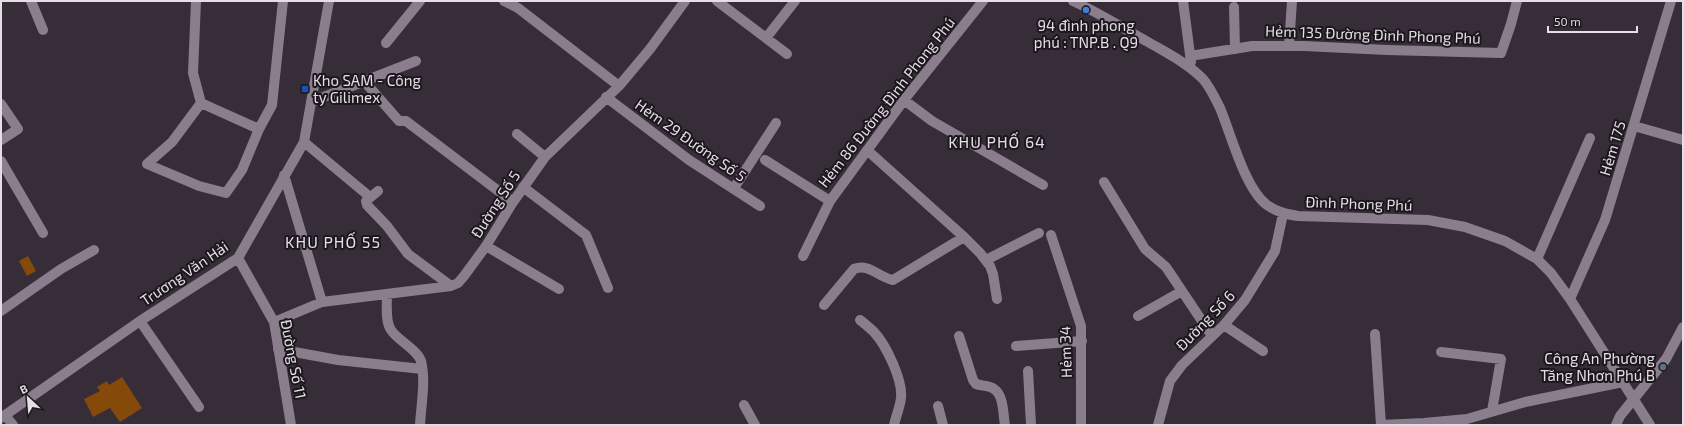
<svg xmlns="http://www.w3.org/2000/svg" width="1684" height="426" font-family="'Exo 2',sans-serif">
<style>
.building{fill:#854a0a}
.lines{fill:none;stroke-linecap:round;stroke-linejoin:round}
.minor{stroke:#8a7e8d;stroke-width:10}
.shop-dot{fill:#3f7fe0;stroke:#1c171d;stroke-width:1.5}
.transit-dot{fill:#1a4fb4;stroke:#1c171d;stroke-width:1.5}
.service-dot{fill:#5c6f8a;stroke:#1c171d;stroke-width:1.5}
.labels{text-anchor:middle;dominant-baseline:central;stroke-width:4;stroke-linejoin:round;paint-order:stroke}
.poi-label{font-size:15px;fill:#e4dee5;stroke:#1c171d}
.street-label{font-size:15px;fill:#e4dee5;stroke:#1c171d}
.neighbourhood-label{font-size:16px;letter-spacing:1px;fill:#e4dee5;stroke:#1c171d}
</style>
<rect width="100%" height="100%" fill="#372d39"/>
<path class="building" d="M28,256L36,271L27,276L19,261Z
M122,377L142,408L120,422L110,408L93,417L84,399L100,391L97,387L107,381L109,385Z"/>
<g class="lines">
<path class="minor" d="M31,1L43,30
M196,1L193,73L201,103L259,129
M504,1L518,8L619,86
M717,1L787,54
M1073,1C1099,13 1123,28 1148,42C1167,53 1187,63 1203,79C1210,87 1215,98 1220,108C1231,134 1245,189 1267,205C1277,212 1286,214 1298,216L1428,220L1465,227L1505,241L1537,259L1551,273L1570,299L1650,425
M1183,1L1191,62
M1234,7L1235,49
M766,38L795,1
M386,43L420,1
M1289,46L1292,1
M1190,56L1252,46H1304L1387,50L1501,53L1511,24L1517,1
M364,81L399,121H406L513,202
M606,97L689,160L760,206
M904,100L932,121L1043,185
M311,102L416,61
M201,103L172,142L147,164L199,186L226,193L242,170L259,129L272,105L283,1
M1,104L18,129L1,140
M1634,126L1683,140
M517,134L545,157
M304,142L370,197
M867,150L964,237L980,253L990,266L993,274L997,299
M765,160L830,201L904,100L983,1
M1,161L43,233
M284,175L322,302
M1104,182L1145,249L1166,267L1212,336
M523,187L586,235L608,288
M734,188L776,123
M378,191L366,201L367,205L387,226L408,254L451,286
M1051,235L1081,326V425
M486,246L559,289
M803,256L830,201
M238,258L274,322L291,425
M1537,259L1590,138
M986,260L1039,233
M387,294C387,305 385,321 391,330C397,340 417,349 421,361C426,381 421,405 420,425
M1570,299L1605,220L1671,1
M824,305L854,269C869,263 878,277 893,280L964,237
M1,311L61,269L94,250
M1138,316L1182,291
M860,320C865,324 870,328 874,332C886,345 903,380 901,398C900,407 896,416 894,425
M140,321L199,407
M274,322L322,302L451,286L458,283L464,276L486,246L513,202L545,157L619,86L650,49L685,1
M1224,325L1263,351
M1375,334L1381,425
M959,336L973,380L976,384C981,386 989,385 994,389C1004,395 1003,415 1005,425
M1016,346L1082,341
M278,349L338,360L422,369
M1441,352L1501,359L1492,411
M1028,371L1031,425
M744,405L755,425
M938,406L943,425
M5,415L13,425
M1,418L140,321L238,258L304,142L329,1
M1158,425L1170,381L1182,365L1224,325L1245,300L1275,251L1283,214
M1381,425L1424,423L1467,419L1525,402L1623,382
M1616,425L1620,416L1666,359L1683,327"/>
</g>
<circle class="shop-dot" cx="1086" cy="10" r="4"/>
<rect class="transit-dot" x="301" y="85" width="8" height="8" rx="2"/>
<circle class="service-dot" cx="1663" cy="367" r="4"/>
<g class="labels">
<g class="poi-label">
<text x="1086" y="25">94 đình phong<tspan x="1086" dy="17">phú : TNP.B . Q9</tspan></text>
<text x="313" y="80" text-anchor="start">Kho SAM - Công<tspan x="313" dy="17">ty Gilimex</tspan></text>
<text x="1655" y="358" text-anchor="end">Công An Phường<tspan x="1655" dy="17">Tăng Nhơn Phú B</tspan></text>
</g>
<g class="street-label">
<text transform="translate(1373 34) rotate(2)">Hẻm 135 Đường Đình Phong Phú</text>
<text transform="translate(886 102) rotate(-52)">Hẻm 86 Đường Đình Phong Phú</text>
<text transform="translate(691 140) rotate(35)">Hẻm 29 Đường Số 5</text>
<text transform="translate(1612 148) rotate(-73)">Hẻm 175</text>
<text transform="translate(1359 203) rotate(2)">Đình Phong Phú</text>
<text transform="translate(495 204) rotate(-57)">Đường Số 5</text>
<text transform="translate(184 273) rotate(-34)">Trương Văn Hải</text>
<text transform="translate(1205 320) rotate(-46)">Đường Số 6</text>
<text transform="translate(1065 352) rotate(-92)">Hẻm 34</text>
<text transform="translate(294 359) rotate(79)">Đường Số 11</text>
</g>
<g class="neighbourhood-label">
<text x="997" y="141">KHU PHỐ 64</text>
<text x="333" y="241">KHU PHỐ 55</text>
</g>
</g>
<rect width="1684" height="426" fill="none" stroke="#e4dee5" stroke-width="4"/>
<g transform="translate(28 398) rotate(334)" stroke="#1c171d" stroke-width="3" paint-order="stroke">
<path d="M0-3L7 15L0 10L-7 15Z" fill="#e4dee5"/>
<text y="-6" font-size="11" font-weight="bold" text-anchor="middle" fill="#e4dee5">B</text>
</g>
<path d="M1548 26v6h89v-6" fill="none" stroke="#e4dee5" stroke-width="2"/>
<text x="1554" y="26" font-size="12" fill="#e4dee5" stroke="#1c171d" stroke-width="3" paint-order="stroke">50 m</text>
</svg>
